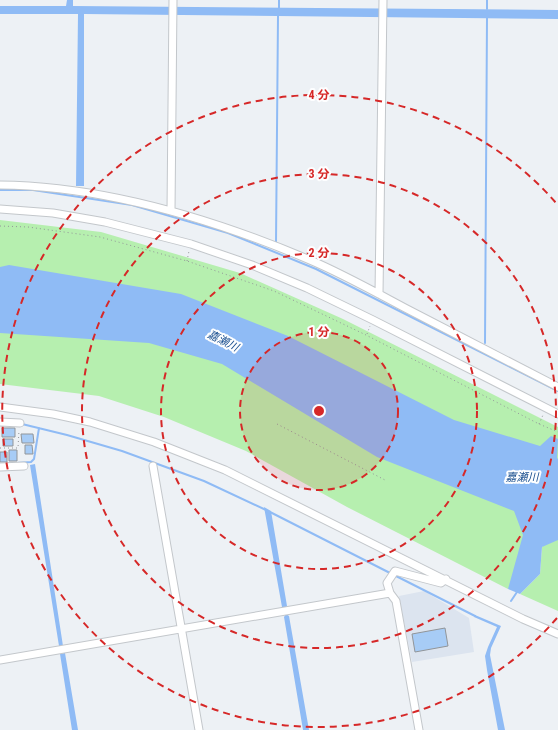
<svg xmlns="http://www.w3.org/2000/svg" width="558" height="730" font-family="'Roboto Condensed','Noto Sans JP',sans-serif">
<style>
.built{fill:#dce4ef}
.green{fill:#b6efaf}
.water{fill:#8fbbf5}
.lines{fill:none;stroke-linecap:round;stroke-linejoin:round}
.stream{stroke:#8fbbf5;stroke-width:2}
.building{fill:#a7ccf6;stroke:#919599}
.minor-casing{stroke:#c3c7cb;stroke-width:9}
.path{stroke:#939599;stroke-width:1;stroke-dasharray:1 3;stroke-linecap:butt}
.minor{stroke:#fff;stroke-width:7}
.ring{fill:none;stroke:#d62828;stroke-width:2;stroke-dasharray:7 5}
.labels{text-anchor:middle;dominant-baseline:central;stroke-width:4;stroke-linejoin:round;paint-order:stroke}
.water-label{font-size:11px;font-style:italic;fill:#1a4f8f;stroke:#fdfeff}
.centre{fill:#d62828;stroke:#fdfeff;stroke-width:2}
.ring-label{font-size:12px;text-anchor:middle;font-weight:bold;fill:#d62828;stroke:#fdfeff;stroke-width:4;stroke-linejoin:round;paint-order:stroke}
</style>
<rect width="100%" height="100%" fill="#edf1f5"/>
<path class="built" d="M424,591L469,618L474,652L412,662L399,596Z"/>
<path class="green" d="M0,220L101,232L240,273L343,319L558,427V471L537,457L0,276Z
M0,326L151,336L231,362L525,509L528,531L517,577L508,589L347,507L246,451L164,417L99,396L0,384Z
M558,530V611L520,594L540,574L542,547Z"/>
<path class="water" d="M67,0H73V6L558,10V19L84,14V186H76L78,14H0V6H66Z
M9,265L181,294L288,336L454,420L540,446L551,436L558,439L557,458L558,459V540L542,547L540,574L520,594L508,589L523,535L514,511L377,457L222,364L149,343L0,333V267Z
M35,464L63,646H59L30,465Z
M264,507L271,511L287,606L285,609L282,607Z
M286,614L289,616L309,730H303L284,617Z
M475,615L501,626L491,648L490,655L505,730H498L487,670L485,656L488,647L497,627L474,617Z
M65,653L78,730H72L60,654Z"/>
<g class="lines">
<path class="stream" d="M279,8V0
M487,9V0
M0,190H33L132,205L228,233L316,269L558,391
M276,242L278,16
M485,343L487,18
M22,424L67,435L122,451L204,481L266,510
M17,463L31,462L34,459L39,428
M270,512L390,573
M396,576L475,616
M511,601L517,592"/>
</g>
<path class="building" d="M2,428H15V437H2Z
M21,434H33L34,443H22Z
M3,439H13V446H3Z
M25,445H32L33,454H25Z
M9,450H17V461H9Z
M0,452H7V462H0Z
M445,628L448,646L415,652L412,634Z"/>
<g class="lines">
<g class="minor-casing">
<path id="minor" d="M0,185C106,186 213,219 310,260C343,274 375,292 407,309C458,335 508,361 558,387
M0,209L53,213L105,222L191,244L252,265L307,288L373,320L558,414
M171,211L173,0
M379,294L383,0
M0,407L53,414L90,422L154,442L225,470L523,619L558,634
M0,422L20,423
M153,466L199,730
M0,467L24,466
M0,660L390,593
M419,730L396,601L390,593L387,583L395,571L441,583L446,579"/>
</g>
<path class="path" d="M0,226L28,227L100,237L187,261L274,291L366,335L539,424L558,432
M187,261L189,251
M367,334L370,326
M277,424L385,480
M539,424L543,415
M0,448H18L19,430"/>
<use href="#minor" class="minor"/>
</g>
<circle cx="319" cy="411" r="79" fill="#d62828" fill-opacity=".12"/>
<g class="ring">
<circle cx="319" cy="411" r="79"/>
<circle cx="319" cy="411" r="158"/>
<circle cx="319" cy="411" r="237"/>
<path d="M557 618A316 316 0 1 1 557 204"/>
</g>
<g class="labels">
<g class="water-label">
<text transform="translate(223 341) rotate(27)">嘉瀬川</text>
<text x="522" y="477">嘉瀬川</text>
</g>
</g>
<circle cx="319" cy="411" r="6" class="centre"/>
<g class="ring-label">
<text x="319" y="99">4 分</text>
<text x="319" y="178">3 分</text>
<text x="319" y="257">2 分</text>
<text x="319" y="336">1 分</text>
</g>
</svg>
